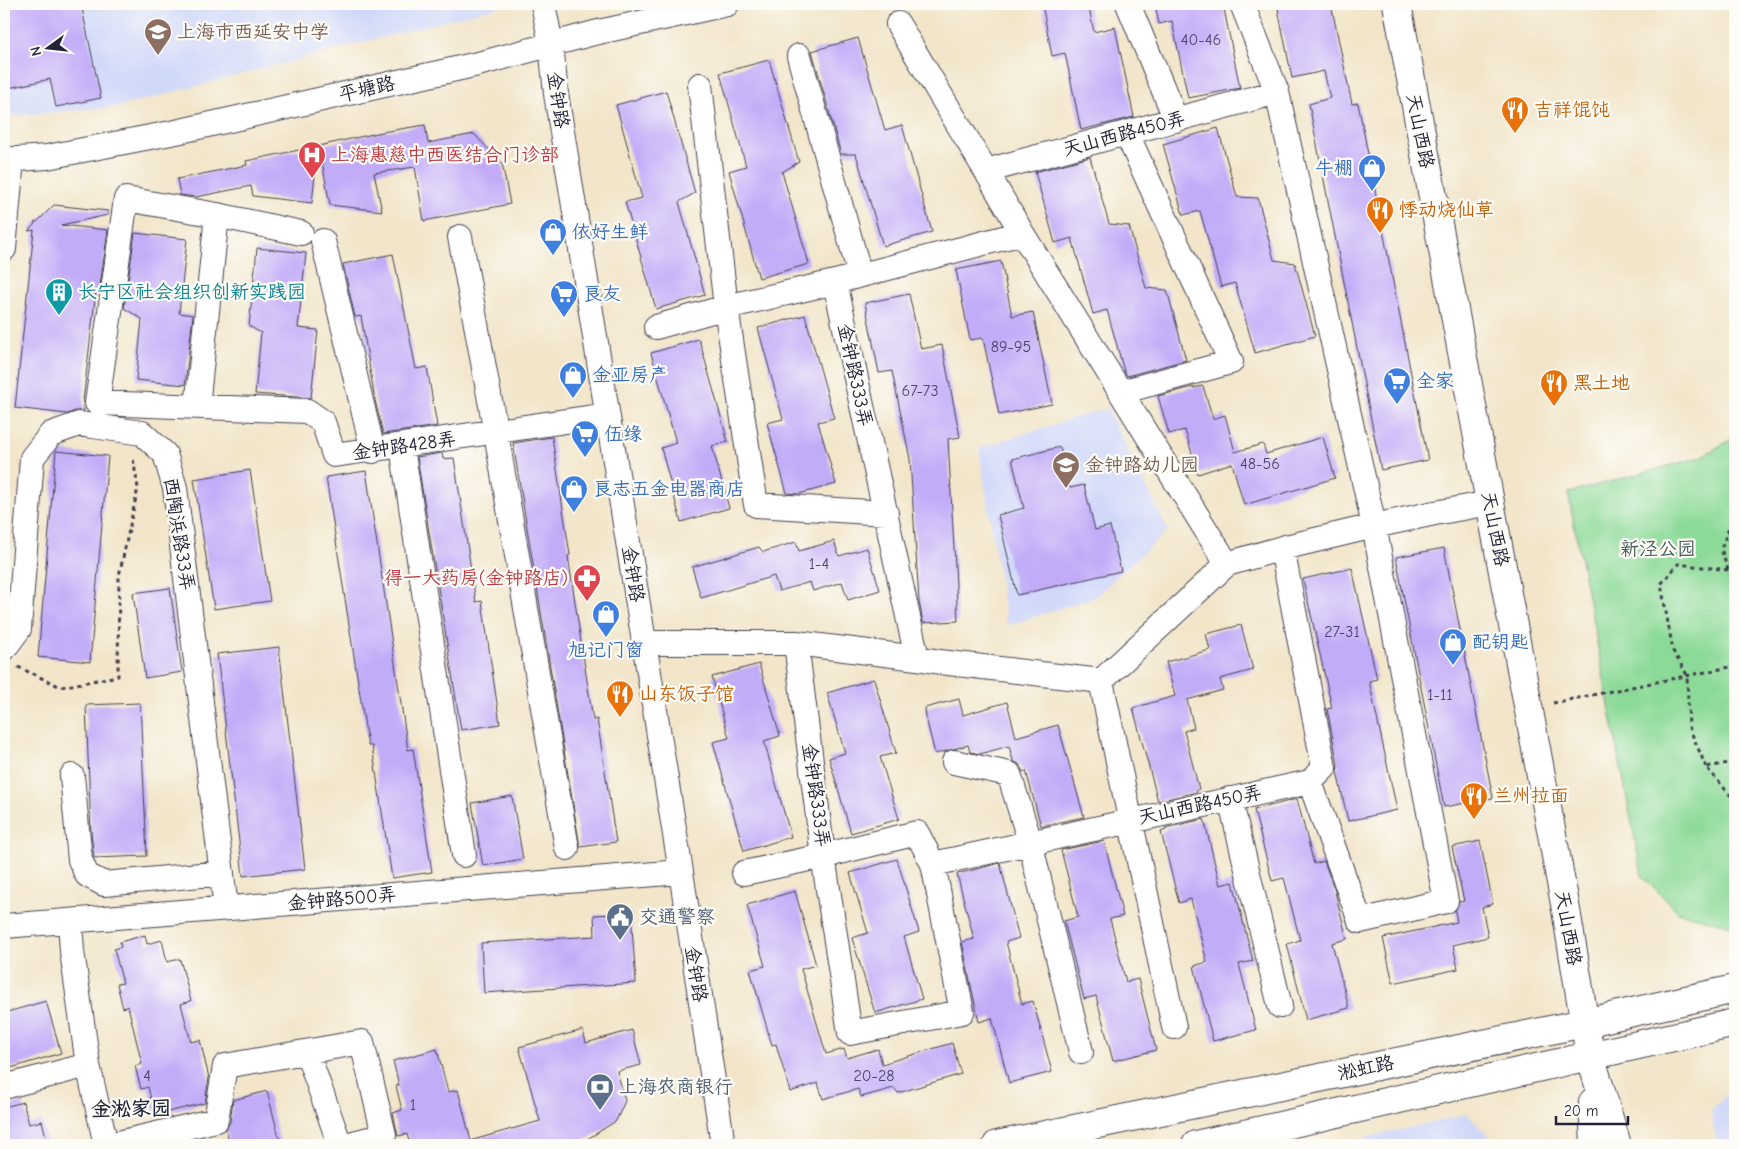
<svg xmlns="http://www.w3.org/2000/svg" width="1739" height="1149" font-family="'Comic Neue','LXGW WenKai TC',sans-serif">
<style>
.built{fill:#d1d9f9}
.green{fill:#8cda98;stroke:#577e6a}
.building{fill:#c2acf8}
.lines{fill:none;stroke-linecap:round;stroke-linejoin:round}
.minor-casing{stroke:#413f50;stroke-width:26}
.major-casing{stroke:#413f50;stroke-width:30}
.path{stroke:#413f50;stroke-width:3;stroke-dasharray:4 4;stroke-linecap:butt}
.minor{stroke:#fff;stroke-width:24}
.major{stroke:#fff;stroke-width:28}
.labels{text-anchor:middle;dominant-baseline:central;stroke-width:4.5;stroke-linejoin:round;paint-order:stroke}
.number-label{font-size:16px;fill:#4a446a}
.education-label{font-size:19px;fill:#785e54;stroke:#fdfcf7;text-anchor:start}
.street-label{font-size:19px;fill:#22223b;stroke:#fdfcf7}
.food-label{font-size:19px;fill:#c56008;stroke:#fdfcf7;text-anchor:start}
.health-label{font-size:19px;fill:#be3a42;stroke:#fdfcf7;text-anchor:start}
.shop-label{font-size:19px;fill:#366cbe;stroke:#fdfcf7;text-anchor:start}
.culture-label{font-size:19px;fill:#0d838f;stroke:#fdfcf7;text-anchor:start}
.park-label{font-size:19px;fill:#425957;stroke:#fdfcf7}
.service-label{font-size:19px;fill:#4e5e75;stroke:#fdfcf7;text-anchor:start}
.neighbourhood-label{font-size:20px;font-weight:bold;fill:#22223b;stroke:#fdfcf7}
</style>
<rect width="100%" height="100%" fill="#fdfcf7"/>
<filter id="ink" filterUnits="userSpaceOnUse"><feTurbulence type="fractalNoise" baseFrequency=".02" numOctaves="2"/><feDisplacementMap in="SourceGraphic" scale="10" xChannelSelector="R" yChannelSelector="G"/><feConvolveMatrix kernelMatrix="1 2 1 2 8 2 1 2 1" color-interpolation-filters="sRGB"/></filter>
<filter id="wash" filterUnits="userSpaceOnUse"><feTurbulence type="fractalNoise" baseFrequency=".0096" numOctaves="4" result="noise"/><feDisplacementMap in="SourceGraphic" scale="20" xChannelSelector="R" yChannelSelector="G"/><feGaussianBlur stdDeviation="1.12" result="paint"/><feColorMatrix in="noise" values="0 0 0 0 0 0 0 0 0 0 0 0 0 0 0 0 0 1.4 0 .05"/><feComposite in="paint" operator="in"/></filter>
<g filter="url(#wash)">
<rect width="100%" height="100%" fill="#f2e5c9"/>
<path class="built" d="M4,4H509L117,107L4,116Z
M1107,408L1168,530L1095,597L1007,626L979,448Z
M1735,1087V1145H1717L1711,1110Z
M1467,1114L1498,1145H1336Z"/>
<path class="green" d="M1735,437V927L1678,912L1642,876L1568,493L1701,457Z"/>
<g id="blocks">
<path class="building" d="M4,4H81L101,98L56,107L50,79L4,89Z
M1042,4H1088L1094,32L1115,27L1134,117L1081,130L1065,53L1052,56Z
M1155,4H1223L1240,88L1188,98L1172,21L1159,24Z
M1277,4H1331L1352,104L1358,103L1428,460L1381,470L1309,104L1330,98L1324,71L1292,78Z
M858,38L885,130L902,125L932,232L883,246L856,154H841L812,51Z
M769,60L799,162L782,172L809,264L759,278L729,171L746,166L720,73Z
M666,91L695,193L679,202L705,295L656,309L625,202L642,198L616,105Z
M425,125L428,143L474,134L502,163L510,204L424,221L415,167L374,173L382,211L330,205L319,146L382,132Z
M1218,128L1237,197L1258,198L1274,260L1295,263L1315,336L1255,353L1235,283L1221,287L1200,211L1183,215L1163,144Z
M318,146L312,203L253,196L251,186L196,197L180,195L177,179L247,165L246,161Z
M1090,157L1109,224L1129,226L1146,288L1167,290L1186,360L1127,376L1124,371L1107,310L1093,314L1072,238L1055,243L1035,172Z
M54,205L108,211V215L61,225L108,230L99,293L96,291L83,401L84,411H75L67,414L15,408L34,230L28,231L34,225L35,222H37Z
M135,233L187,239L179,313L193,315L185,385L136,380L142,319L124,308Z
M257,248L306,253L298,328L318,330L311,398L255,394L261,333L249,326Z
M393,254L416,369L427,367L437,426L383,434L375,400L361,316L355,317L343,264Z
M1001,261L1012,316L1033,312L1052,404L999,415L983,338L970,340L956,270Z
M909,294L921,349L942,345L960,437L948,439L958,621L923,623L919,601L910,459L892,371L879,373L865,303Z
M805,315L834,418L818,422L836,484L799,494L787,493L767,423L783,419L758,328Z
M699,339L728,442L712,446L729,508L681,522L661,448L676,443L651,353Z
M1203,386L1213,419L1225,415L1235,452L1263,444L1266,454L1323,437L1335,478L1244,505L1232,463L1198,474L1185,430L1169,434L1158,396L1193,387V388Z
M552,437L570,555L568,556L593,720L597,719L616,842L580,847L513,443Z
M1060,447L1070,488L1084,485L1095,530L1110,526L1121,571L1017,595L998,515L1024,508L1012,459Z
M56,451L108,456L90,662L38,657Z
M442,453L443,459L454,458L476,602L482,601L500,724L461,730L417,457Z
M250,470L270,601L214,609L194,479Z
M366,471L408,750L413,749L432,872L392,878L372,746H368L326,477Z
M834,541L839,556L867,548L880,590L848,600L842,582L813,591L810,582L779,591L774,576L701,598L692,567L759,547L763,552L796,542L799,551Z
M1444,548L1493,798L1444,807L1396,557Z
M1352,568L1377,679L1369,681L1397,810L1348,821L1337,772L1338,765L1327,709L1332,708L1303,579Z
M170,588L182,672L145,678L133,593Z
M1241,625L1253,670L1220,679L1223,690L1187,700L1194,728L1184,731L1199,789L1197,790V792L1158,801L1133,708L1175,696L1166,662L1210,650L1206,634Z
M279,647L305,869L243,876L217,654Z
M759,664L780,736L764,741L791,837L744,851L713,742L729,738L712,677Z
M874,679L896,753L880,757L899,819L851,833L829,758L845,753L827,693Z
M959,699L963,715L1007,702L1016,737L1058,725L1084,817L1041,826L1026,771L1023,772L1019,764L1013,761L1009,746L980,754L970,752L968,745L935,754L926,718L925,708Z
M140,703L147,856L94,858L91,832L86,705Z
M512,796L523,859L483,866L472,803Z
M1297,799L1314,864L1324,861L1334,888L1347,939L1332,943L1349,1008L1306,1020L1287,944L1300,940L1284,878L1272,881L1254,810Z
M1204,819L1220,885L1233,882L1253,961L1239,964L1256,1030L1213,1041L1194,966L1207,962L1191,899L1179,903L1161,832L1166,830L1165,828Z
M1104,841L1123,916L1110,919L1126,982L1138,979L1156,1050L1113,1061L1096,996L1084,999L1064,921L1078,917L1061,850Z
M1480,841L1493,904L1482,907L1488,937L1453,945L1458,969L1393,983L1383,938L1457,922L1455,911L1459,902L1464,901L1452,847Z
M897,859L919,932L904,937L922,999L875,1013L852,938L868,933L850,873Z
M1000,863L1019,938L1006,942L1022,1004L1033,1001L1052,1072L1009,1083L992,1018L979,1022L973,995L962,942L974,939L957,874Z
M795,891L816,965L801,969L826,1054L844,1049L847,1058L878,1049L882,1064L952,1043L961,1074L898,1093L894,1088L861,1097L858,1089L823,1099L818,1083L790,1092L776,1044L772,1045L750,970L765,966L747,905Z
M631,913L636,983L484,993L481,943L595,936L594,915Z
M145,935L147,944L162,940L167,962L180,959L191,1001L181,1004L191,1042L200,1040L209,1078L205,1103L155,1115L148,1087L141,1089L135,1066L142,1064L128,1006L123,1008L117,984L123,983L114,949L121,947L120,942Z
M46,1001L61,1053L4,1070V1013Z
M583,1030L586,1043L632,1030L641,1065L617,1071L625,1101L616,1121L578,1145H474L473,1140L540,1121L519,1047Z
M437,1049L448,1092L458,1090L472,1145H410L407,1134L398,1136L393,1113L402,1110L396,1086L399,1085L393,1061Z
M267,1091L281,1145H230L226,1129L230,1122L233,1100Z
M23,1102L29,1124L42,1121L48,1145H4V1107Z"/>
</g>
</g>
<g filter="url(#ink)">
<use href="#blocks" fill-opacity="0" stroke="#413f50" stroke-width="1"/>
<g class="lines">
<g class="minor-casing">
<path id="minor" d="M543,4L551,44L556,94L681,872L723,1145
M1128,4L1176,120
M1242,4L1277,92
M898,24L986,171
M799,56L860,275
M700,85L726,307L756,505L886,513
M4,160L47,157L176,132L478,64L594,33L727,4
M301,233L217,215L126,199L97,403L307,411L323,422L334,455L607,415
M460,237L496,433L567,848
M323,241L373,451
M4,249L12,159
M656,327L726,307L835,282
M1121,392L1231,362L1127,134
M197,407L217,215
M402,447L464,855
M1227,564L1022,233L986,171L1277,92L1374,526L1446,901L1360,921L1310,782
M644,643H796L917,658L940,662L1101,681
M796,643L823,856L917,833L933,864L1310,782L1324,768L1282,548
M4,649L19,629L32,458L51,434L79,424L142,433L165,454L175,488L226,908
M917,658L835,282L1022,233
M954,762L1009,774L1030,842L1081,1052
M72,776L80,860L87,875L104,884L222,873
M1230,799L1280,1006
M744,873L823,856L850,1033L962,1012L933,864
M70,921L72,951L88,1065
M4,926L681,872
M1174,1027L1101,681L1227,564L1282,548L1374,526L1435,513L1490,503
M307,1052L340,1145
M4,1087L88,1065L106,1145
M110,1145L216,1120L225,1066L362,1042L384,1135L345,1145"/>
</g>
<g class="major-casing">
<path id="major" d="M1397,4L1565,904L1590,1055L1617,1145
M1593,1102L1595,1145
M997,1145L1584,1023L1735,989
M1196,1145L1735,1023"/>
</g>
<path class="path" d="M1728,570L1721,549L1735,512
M18,667L61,687L118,676L119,576L138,488L133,458
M1553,703L1735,666
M1735,762L1706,767L1731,796L1735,813
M1706,767L1689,727L1687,675L1673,651L1661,584L1678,564L1728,570L1735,574"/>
<use href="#minor" class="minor"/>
<use href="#major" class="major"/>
</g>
</g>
<defs>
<g id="school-pin" transform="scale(1.4375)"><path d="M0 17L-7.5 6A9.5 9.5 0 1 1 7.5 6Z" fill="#8d6e63" stroke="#fdfcf7"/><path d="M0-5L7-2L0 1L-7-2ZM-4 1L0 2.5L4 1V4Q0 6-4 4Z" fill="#fff"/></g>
<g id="restaurant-pin" transform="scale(1.4375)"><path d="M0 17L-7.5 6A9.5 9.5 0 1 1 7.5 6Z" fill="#e8710a" stroke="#fdfcf7"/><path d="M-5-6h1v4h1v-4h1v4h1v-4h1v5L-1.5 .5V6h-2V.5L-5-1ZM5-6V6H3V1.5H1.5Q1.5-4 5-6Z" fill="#fff"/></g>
<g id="hospital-pin" transform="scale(1.4375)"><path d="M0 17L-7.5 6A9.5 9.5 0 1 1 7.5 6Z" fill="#e0444e" stroke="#fdfcf7"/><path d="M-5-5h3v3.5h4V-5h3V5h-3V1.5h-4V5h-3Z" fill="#fff"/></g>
<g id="shop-pin" transform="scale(1.4375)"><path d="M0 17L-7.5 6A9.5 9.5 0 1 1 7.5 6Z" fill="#3f7fe0" stroke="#fdfcf7"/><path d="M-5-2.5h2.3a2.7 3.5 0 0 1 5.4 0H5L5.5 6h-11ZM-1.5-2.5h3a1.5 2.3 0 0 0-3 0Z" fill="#fff"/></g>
<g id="building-pin" transform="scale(1.4375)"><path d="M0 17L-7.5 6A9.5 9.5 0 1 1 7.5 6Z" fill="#0f9aa8" stroke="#fdfcf7"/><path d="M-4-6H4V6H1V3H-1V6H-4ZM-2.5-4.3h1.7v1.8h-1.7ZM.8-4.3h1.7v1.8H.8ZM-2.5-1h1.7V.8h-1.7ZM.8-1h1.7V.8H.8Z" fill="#fff"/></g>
<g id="supermarket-pin" transform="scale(1.4375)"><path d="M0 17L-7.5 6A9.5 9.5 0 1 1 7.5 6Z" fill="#3f7fe0" stroke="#fdfcf7"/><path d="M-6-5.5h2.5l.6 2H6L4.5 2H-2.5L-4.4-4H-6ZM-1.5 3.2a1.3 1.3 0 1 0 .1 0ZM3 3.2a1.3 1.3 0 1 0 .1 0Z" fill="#fff"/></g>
<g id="pharmacy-pin" transform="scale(1.4375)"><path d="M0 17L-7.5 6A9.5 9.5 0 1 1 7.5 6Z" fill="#e0444e" stroke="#fdfcf7"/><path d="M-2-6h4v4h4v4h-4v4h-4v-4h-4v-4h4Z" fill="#fff"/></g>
<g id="civic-pin" transform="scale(1.4375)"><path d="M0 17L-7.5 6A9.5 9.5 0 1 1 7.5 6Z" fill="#5c6f8a" stroke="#fdfcf7"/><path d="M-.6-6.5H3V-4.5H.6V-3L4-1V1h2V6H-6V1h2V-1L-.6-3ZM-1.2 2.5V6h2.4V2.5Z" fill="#fff"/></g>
<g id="bank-pin" transform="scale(1.4375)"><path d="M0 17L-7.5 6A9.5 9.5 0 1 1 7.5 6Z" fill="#5c6f8a" stroke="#fdfcf7"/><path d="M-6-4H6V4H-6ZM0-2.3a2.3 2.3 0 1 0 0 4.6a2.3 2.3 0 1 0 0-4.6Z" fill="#fff"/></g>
</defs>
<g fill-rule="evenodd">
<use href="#school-pin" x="158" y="32"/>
<use href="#restaurant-pin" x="1515" y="110"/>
<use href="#hospital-pin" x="312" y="155"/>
<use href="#shop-pin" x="1372" y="168"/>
<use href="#restaurant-pin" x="1380" y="210"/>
<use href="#shop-pin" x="553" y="232"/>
<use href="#building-pin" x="59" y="292"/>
<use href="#supermarket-pin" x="564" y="294"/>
<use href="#shop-pin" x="573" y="375"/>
<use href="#supermarket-pin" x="1397" y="381"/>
<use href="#restaurant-pin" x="1554" y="383"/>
<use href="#supermarket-pin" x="585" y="434"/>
<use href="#school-pin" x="1066" y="465"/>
<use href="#shop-pin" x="574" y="489"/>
<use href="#pharmacy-pin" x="587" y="578"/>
<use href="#shop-pin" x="606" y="614"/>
<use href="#shop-pin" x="1453" y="642"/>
<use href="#restaurant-pin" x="620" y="694"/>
<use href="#restaurant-pin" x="1474" y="796"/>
<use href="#civic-pin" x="620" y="917"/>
<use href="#bank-pin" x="600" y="1087"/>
</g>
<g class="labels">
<g class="number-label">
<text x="1201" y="40">40-46</text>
<text x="1011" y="347">89-95</text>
<text x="920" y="391">67-73</text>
<text x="1260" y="464">48-56</text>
<text x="819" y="564">1-4</text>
<text x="1342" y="632">27-31</text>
<text x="1440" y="695">1-11</text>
<text x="147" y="1076">4</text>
<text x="874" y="1076">20-28</text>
<text x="413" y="1105">1</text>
</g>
<g class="education-label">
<text x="177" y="32">上海市西延安中学</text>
<text x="1085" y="465">金钟路幼儿园</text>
</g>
<g class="street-label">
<text transform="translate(367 89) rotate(-13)">平塘路</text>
<text transform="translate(558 100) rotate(82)">金钟路</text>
<text transform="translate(1420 131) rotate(79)">天山西路</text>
<text transform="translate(1124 134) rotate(-15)">天山西路450弄</text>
<text transform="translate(855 375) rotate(78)">金钟路333弄</text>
<text transform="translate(404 446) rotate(-8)">金钟路428弄</text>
<text transform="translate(1495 529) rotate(79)">天山西路</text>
<text transform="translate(179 534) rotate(81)">西陶浜路33弄</text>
<text transform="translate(633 574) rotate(81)">金钟路</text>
<text transform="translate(816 795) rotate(82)">金钟路333弄</text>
<text transform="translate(1200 805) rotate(-12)">天山西路450弄</text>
<text transform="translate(342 899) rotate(-5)">金钟路500弄</text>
<text transform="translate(1568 928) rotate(80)">天山西路</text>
<text transform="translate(696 974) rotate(81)">金钟路</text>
<text transform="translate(1366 1068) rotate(-12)">淞虹路</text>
</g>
<g class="food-label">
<text x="1534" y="110">吉祥馄饨</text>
<text x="1399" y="210">悸动烧仙草</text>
<text x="1573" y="383">黑土地</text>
<text x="639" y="694">山东饭子馆</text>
<text x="1493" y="796">兰州拉面</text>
</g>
<g class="health-label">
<text x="331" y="155">上海惠慈中西医结合门诊部</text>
<text x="568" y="578" text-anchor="end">得一大药房(金钟路店)</text>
</g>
<g class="shop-label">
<text x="1353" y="168" text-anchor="end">牛棚</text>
<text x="572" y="232">依好生鲜</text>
<text x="583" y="294">良友</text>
<text x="592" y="375">金亚房产</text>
<text x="1416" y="381">全家</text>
<text x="604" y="434">伍缘</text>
<text x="593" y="489">良志五金电器商店</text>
<text x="1472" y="642">配钥匙</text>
<text x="606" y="650" text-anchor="middle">旭记门窗</text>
</g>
<g class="culture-label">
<text x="78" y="292">长宁区社会组织创新实践园</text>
</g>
<g class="park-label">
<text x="1658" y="549">新泾公园</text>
</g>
<g class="service-label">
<text x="639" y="917">交通警察</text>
<text x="619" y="1087">上海农商银行</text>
</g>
<g class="neighbourhood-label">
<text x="131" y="1108">金淞家园</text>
</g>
</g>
<rect width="1739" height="1149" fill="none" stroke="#fdfcf7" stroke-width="20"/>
<g transform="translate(48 48) rotate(255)" stroke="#fdfcf7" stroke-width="4" paint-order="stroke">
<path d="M0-4L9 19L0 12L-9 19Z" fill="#22223b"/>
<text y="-8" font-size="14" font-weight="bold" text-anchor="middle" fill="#22223b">N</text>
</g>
<path d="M1556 1116v8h72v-8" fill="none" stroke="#22223b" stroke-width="2.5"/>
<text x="1564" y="1116" font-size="15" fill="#22223b" stroke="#fdfcf7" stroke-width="4" paint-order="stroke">20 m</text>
</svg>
